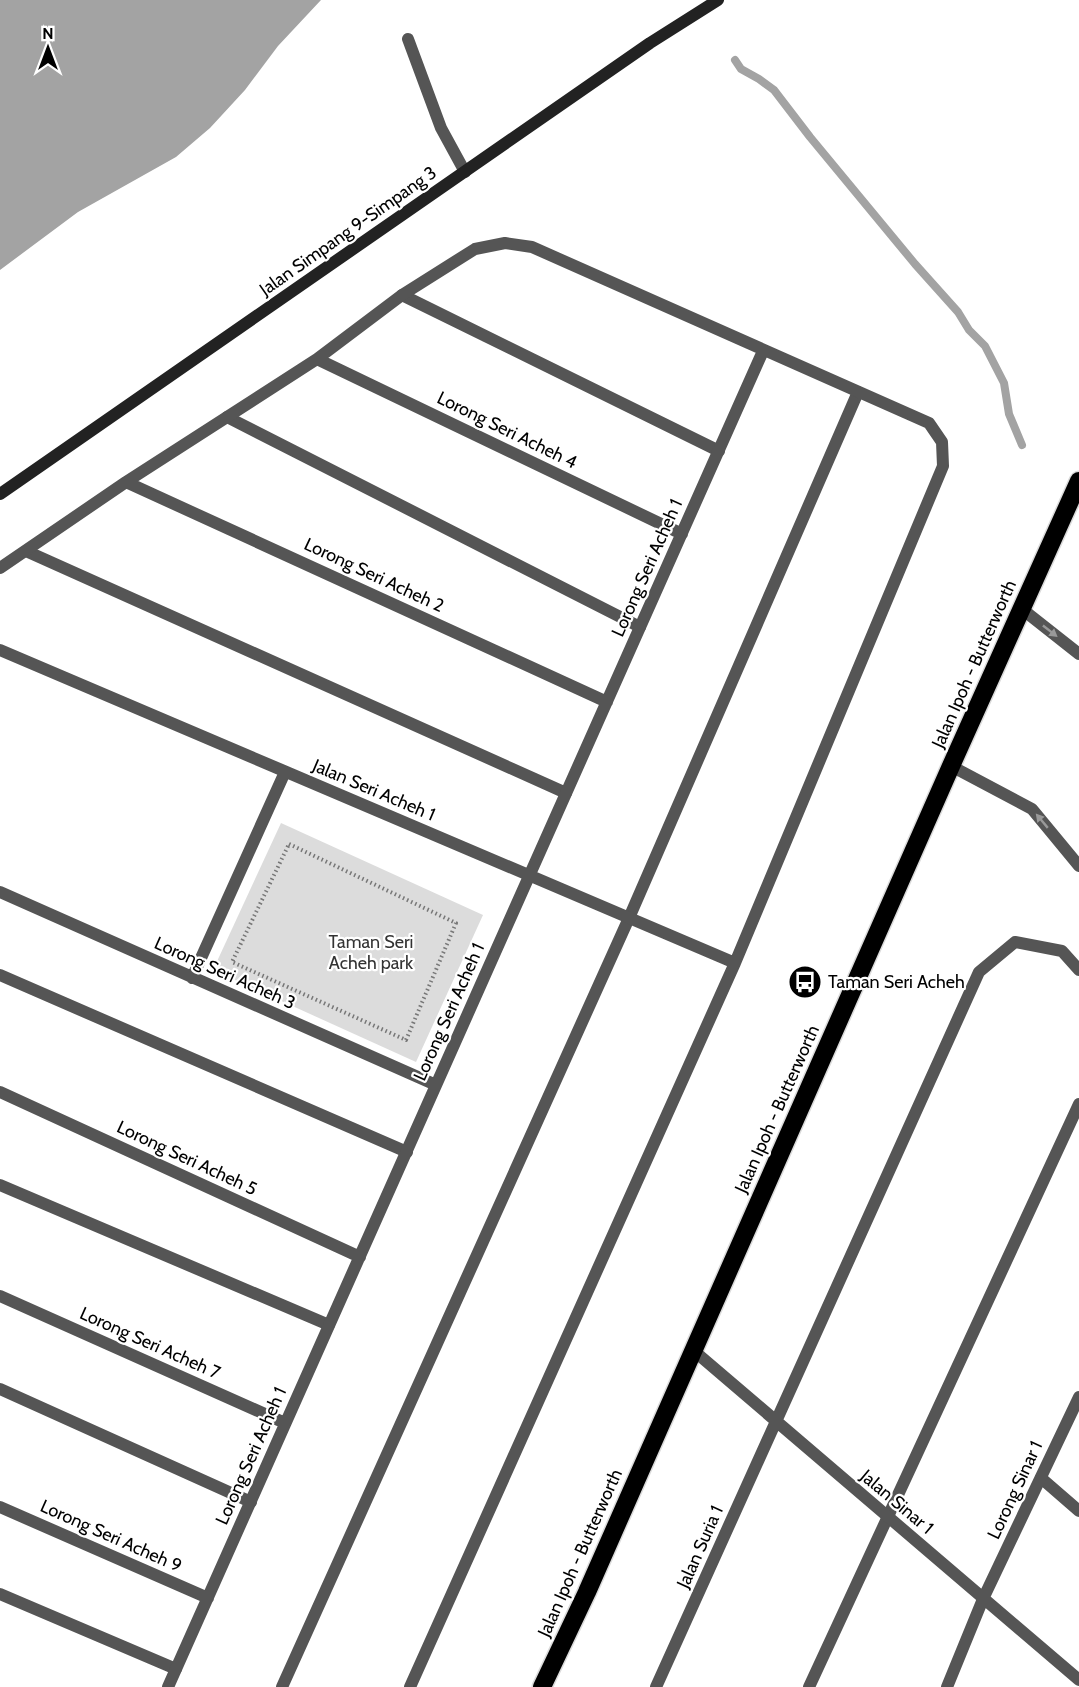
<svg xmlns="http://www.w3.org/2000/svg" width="1079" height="1687" font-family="Cabin,sans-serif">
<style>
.green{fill:#dcdcdc}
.water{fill:#a3a3a3}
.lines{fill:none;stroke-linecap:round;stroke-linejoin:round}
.stream{stroke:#a3a3a3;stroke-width:8}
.highway-casing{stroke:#dbdbdb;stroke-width:21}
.path{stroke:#777;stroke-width:4;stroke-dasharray:1.5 3;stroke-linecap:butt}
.lane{stroke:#555;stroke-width:12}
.street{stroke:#555;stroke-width:12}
.secondary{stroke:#222;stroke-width:12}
.highway{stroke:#000;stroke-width:18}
.oneway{fill:#999}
.labels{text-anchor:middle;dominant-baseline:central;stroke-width:4.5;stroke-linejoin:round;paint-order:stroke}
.street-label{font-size:18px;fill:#000;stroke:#fff}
.park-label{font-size:18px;fill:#333;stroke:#fff}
.poi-label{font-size:18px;fill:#000;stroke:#fff;text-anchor:start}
</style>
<rect width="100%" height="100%" fill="#fff"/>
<path class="green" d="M281,823L483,915L416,1062L213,970Z"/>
<path class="water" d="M0,0H321L278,46L245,90L210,128L176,157L78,212L0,270Z"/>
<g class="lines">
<path class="stream" d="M735,60L741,69L759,79L774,90L810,137L915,264L958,312L969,330L985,346L1004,383L1009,414L1022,445"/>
<g class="highway-casing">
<path id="highway" d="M542,1687L587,1592L951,766L1079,481"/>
</g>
<path class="path" d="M289,844L456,923L406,1040L232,962Z"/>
<path class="lane" d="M408,39L441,128L465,172
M402,295L719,451
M227,417L640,627
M26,551L566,793
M1022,609L1079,654
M951,766L1032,809L1079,866
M0,975L407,1152
M0,1185L329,1325
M0,1389L251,1502
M1041,1478L1079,1511
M0,1594L176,1669
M282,1687L629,918L858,392
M809,1687L1079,1104"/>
<path class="street" d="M317,359L682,534
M126,482L607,702
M0,568L126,482L317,359L402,295L475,249L505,243L532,247L929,423L942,442L943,466L735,963L410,1687
M0,650L735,963
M0,892L436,1085
M192,978L285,772
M0,1092L360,1257
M0,1296L285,1423
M693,1350L1079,1680
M0,1507L208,1598
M168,1687L763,351
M656,1687L979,972L1015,942L1062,951L1079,970
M947,1687L983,1599L1079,1397"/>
<path class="secondary" d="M0,494L650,43L718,0"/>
<use href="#highway" class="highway"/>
</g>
<defs><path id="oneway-solid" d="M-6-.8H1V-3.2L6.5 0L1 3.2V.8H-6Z" transform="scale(1.5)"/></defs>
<g class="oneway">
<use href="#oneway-solid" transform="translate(1050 631) rotate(38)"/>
<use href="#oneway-solid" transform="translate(1042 821) rotate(-130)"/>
</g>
<defs>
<g id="bus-disc" transform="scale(1.725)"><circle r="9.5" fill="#000" stroke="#fff"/><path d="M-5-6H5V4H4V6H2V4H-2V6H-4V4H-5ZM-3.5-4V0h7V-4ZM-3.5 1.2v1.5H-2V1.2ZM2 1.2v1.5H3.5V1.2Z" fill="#fff"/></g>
</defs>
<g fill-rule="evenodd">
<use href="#bus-disc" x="805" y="982"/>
</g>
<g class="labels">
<g class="street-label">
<text transform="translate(348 231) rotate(-35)">Jalan Simpang 9-Simpang 3</text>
<text transform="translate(507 430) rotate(26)">Lorong Seri Acheh 4</text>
<text transform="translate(647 568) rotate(-66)">Lorong Seri Acheh 1</text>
<text transform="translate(374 575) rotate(25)">Lorong Seri Acheh 2</text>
<text transform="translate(974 664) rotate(-66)">Jalan Ipoh - Butterworth</text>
<text transform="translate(374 790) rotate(23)">Jalan Seri Acheh 1</text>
<text transform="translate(225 973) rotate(24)">Lorong Seri Acheh 3</text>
<text transform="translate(449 1012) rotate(-66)">Lorong Seri Acheh 1</text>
<text transform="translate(777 1109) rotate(-66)">Jalan Ipoh - Butterworth</text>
<text transform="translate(187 1158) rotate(25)">Lorong Seri Acheh 5</text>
<text transform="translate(150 1343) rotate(24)">Lorong Seri Acheh 7</text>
<text transform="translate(251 1456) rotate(-66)">Lorong Seri Acheh 1</text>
<text transform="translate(1015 1490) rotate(-65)">Lorong Sinar 1</text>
<text transform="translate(897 1502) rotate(40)">Jalan Sinar 1</text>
<text transform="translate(111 1536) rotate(24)">Lorong Seri Acheh 9</text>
<text transform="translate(700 1547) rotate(-66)">Jalan Suria 1</text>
<text transform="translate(580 1553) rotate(-66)">Jalan Ipoh - Butterworth</text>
</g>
<g class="park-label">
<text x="371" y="942">Taman Seri<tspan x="371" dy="21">Acheh park</tspan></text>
</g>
<g class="poi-label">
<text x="828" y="982">Taman Seri Acheh</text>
</g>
</g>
<g transform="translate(48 48)" stroke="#ffffff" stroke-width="4.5" paint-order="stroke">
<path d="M0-4.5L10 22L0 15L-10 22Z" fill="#000000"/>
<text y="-9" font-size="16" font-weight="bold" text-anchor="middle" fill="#000000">N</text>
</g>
</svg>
